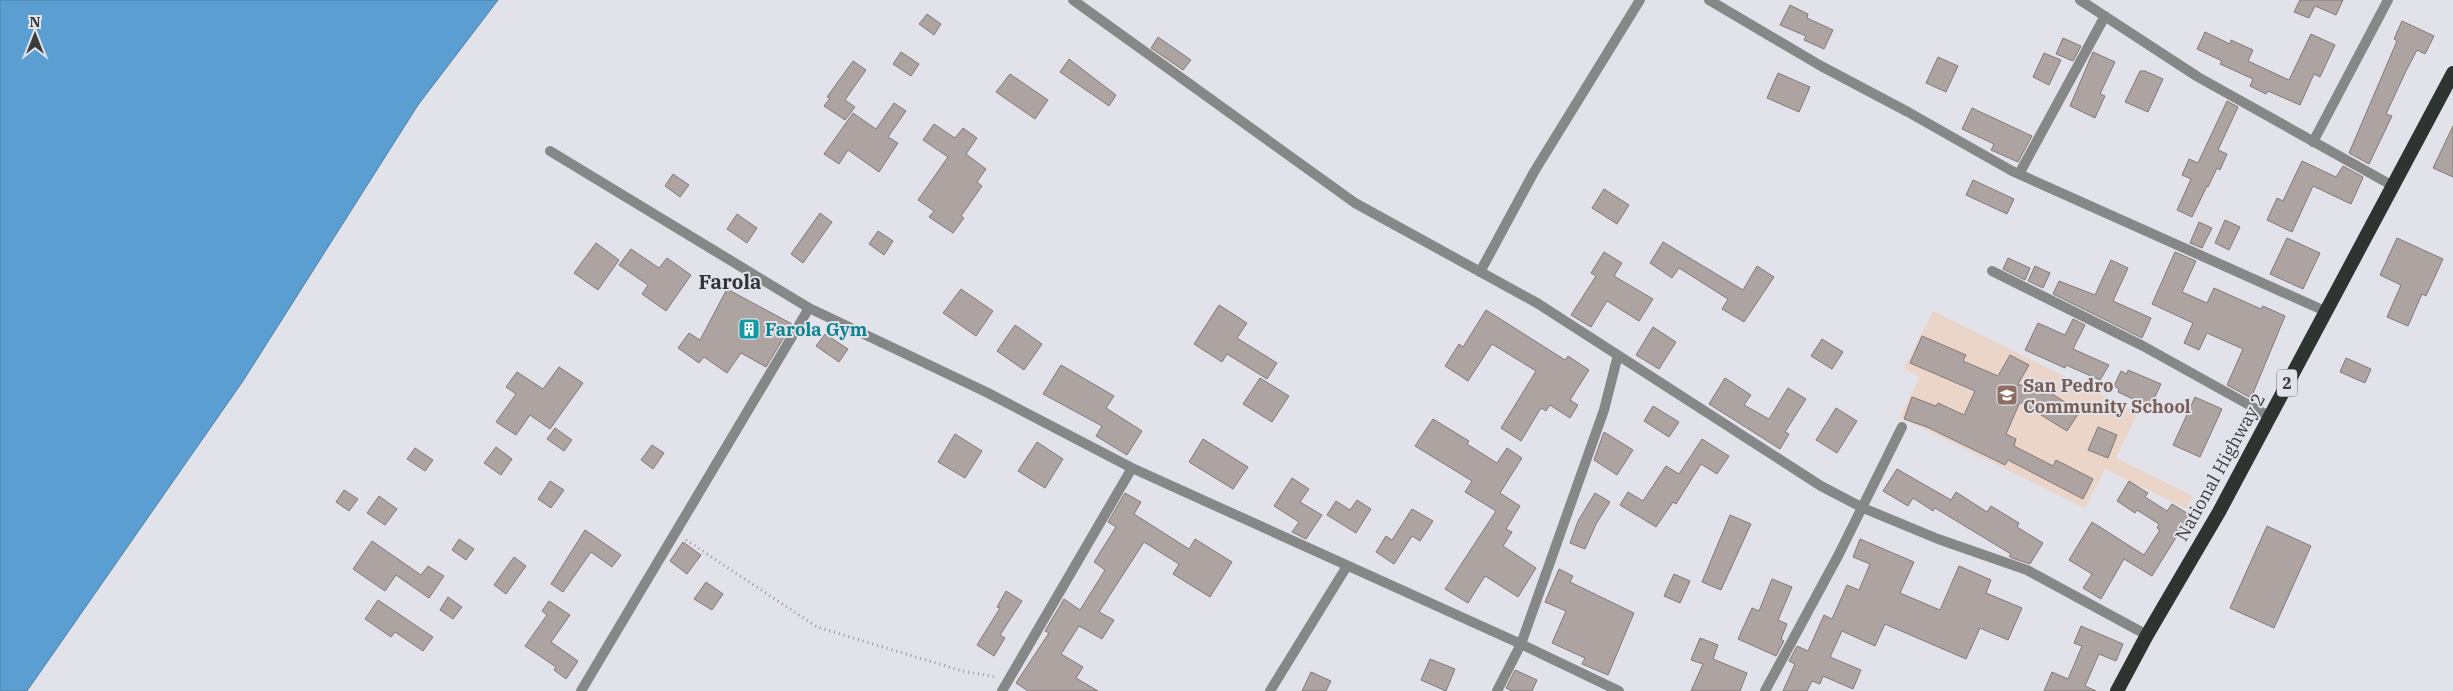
<svg xmlns="http://www.w3.org/2000/svg" width="2453" height="691" font-family="'IBM Plex Serif',serif">
<style>
.education{fill:#ebd4c8}
.water{fill:#5a9ed2;stroke:#5181a6}
.building{fill:#ada4a2;stroke:#827978}
.lines{fill:none;stroke-linecap:round;stroke-linejoin:round}
.path{stroke:#97979c;stroke-width:3;stroke-dasharray:1 4;stroke-linecap:butt}
.minor{stroke:#858886;stroke-width:10}
.trunk{stroke:#2e3430;stroke-width:14}
.labels{text-anchor:middle;dominant-baseline:central;stroke-width:4;stroke-linejoin:round;paint-order:stroke}
.shield{fill:#e2e2ea;stroke:#6e6e72;stroke-width:1}
.shield-label{font-size:16px;font-weight:bold;fill:#3c3c3f}
.culture-label{font-size:18px;font-weight:bold;fill:#0d838f;stroke:#e2e2ea;text-anchor:start}
.education-label{font-size:18px;font-weight:bold;fill:#785e54;stroke:#e2e2ea;text-anchor:start}
.street-label{font-size:18px;fill:#3c3c3f;stroke:#e2e2ea}
.quarter-label{font-size:20px;font-weight:bold;fill:#33333a;stroke:#e2e2ea}
</style>
<rect width="100%" height="100%" fill="#e2e2ea"/>
<path class="education" d="M1933,311L2138,413L2116,458L2193,496L2187,509L2105,469L2085,508L1900,417L1920,377L1904,369Z"/>
<path class="water" d="M0,0H498L418,105L243,381L27,691H0Z"/>
<path class="building" d="M2300,0H2343L2336,15L2315,6L2309,18L2294,12Z
M1790,5L1808,14L1807,18L1833,30L1824,49L1804,40L1806,36L1780,25Z
M927,14L941,24L934,35L919,24Z
M2402,21L2434,36L2425,54L2417,50L2406,71L2386,114L2392,116L2369,164L2349,153L2397,41L2394,39Z
M2205,32L2230,44L2231,40L2253,50L2248,61L2289,80L2311,34L2335,45L2320,77L2314,74L2300,105L2268,91L2266,94L2250,86L2253,79L2220,64L2222,61L2197,49Z
M1158,37L1191,60L1183,70L1151,48Z
M2063,38L2081,46L2073,61L2056,54Z
M901,52L919,64L911,76L893,64Z
M2093,52L2115,62L2100,94L2105,96L2095,118L2070,106Z
M2044,53L2061,60L2049,85L2033,77Z
M1938,57L1958,66L1946,92L1926,83Z
M1069,59L1116,95L1109,106L1060,72Z
M853,61L866,70L845,100L855,107L845,120L824,106L830,98L827,97Z
M2140,71H2145L2163,79L2148,112L2125,102Z
M1778,73L1810,87L1799,112L1767,98Z
M1010,74L1048,100L1035,119L996,92Z
M2227,101L2238,107L2218,150L2227,154L2220,170L2217,168L2208,187L2207,186L2192,217L2177,210L2191,179L2182,175L2189,159L2198,163Z
M894,103L906,111L888,137L898,143L879,172L848,150L839,164L824,154L853,113L876,129Z
M1972,108L2032,136L2018,162L1991,150L1994,144L1962,129Z
M934,124L955,138L963,128L977,138L966,154L986,169L977,182L982,186L961,216L964,218L953,233L929,217L934,211L918,200L948,157L923,140Z
M2453,126V177L2433,168Z
M2302,161L2336,177L2343,166L2363,177L2362,180L2351,204L2313,186L2292,232L2267,220L2277,198L2283,201Z
M673,174L689,185L680,197L665,186Z
M1973,180L2014,199L2007,214L1966,195Z
M1604,189L1629,205L1617,224L1592,208Z
M820,213L832,222L803,263L791,254Z
M737,214L757,228L747,243L727,229Z
M2225,220L2240,227L2229,250L2215,243Z
M2199,222L2212,228L2202,248L2190,243Z
M878,231L893,241L884,255L869,244Z
M2287,238L2320,253L2303,289L2270,274Z
M2397,238L2443,259L2426,296L2422,294L2408,326L2387,317L2401,285L2380,275Z
M1663,242L1743,290L1757,266L1774,277L1744,322L1722,309L1728,299L1679,268L1672,278L1650,263Z
M596,243L619,260L598,290L574,273Z
M631,249L659,268L667,258L691,275L666,311L642,294L648,285L619,265Z
M1604,252L1622,263L1614,276L1653,299L1639,321L1607,301L1591,327L1571,315L1596,276L1591,273Z
M2175,252L2196,261L2182,292L2207,303L2214,288L2261,309L2263,306L2285,316L2251,398L2227,385L2243,349L2207,333L2199,350L2184,343L2193,323L2152,304Z
M2008,258L2030,268L2025,280L2003,269Z
M2111,260L2128,268L2113,301L2151,318L2142,338L2053,294L2059,281L2095,295Z
M2035,266L2050,273L2043,288L2028,281Z
M727,289L792,324L766,367L741,353L727,373L704,357L699,363L678,348L689,333L700,340Z
M961,289L993,311L976,336L943,313Z
M1219,305L1247,323L1237,338L1277,363L1267,379L1227,354L1222,362L1194,344Z
M1486,310L1565,360L1568,356L1589,370L1570,400L1578,405L1570,418L1550,405L1546,411L1541,408L1521,441L1501,428L1536,371L1492,344L1468,381L1445,366L1459,344L1463,347Z
M2073,319L2085,325L2073,349L2109,365L2100,380L2066,365L2065,368L2025,350L2038,323L2065,335Z
M1015,325L1042,344L1024,370L997,351Z
M1653,327L1676,342L1659,369L1636,355Z
M825,334L848,349L839,362L816,346Z
M1922,336L1966,355L1963,361L1998,376L2010,355L2029,365L2018,384L2044,395L2047,391L2080,411L2067,431L2020,402L2006,434L2016,439L2014,446L2053,466L2056,460L2093,479L2083,499L2008,460L2005,465L1927,427L1904,419L1912,397L1936,406L1938,403L1964,415L1975,391L1910,363Z
M1822,339L1843,352L1832,369L1811,356Z
M2346,358L2371,369L2365,383L2340,372Z
M1061,365L1114,396L1106,408L1142,431L1127,455L1096,436L1102,426L1043,394Z
M559,367L583,383L550,429L530,415L516,435L496,422L516,394L506,387L517,372L543,389Z
M2128,370L2161,384L2150,407L2118,392L2119,389L2114,386L2121,371L2127,374Z
M1260,378L1289,396L1272,422L1243,404Z
M1725,378L1751,395L1744,405L1769,419L1788,388L1806,399L1785,432L1789,434L1780,449L1709,404Z
M2195,397L2222,409L2200,457L2173,445Z
M1653,406L1679,422L1669,437L1644,421Z
M1836,408L1857,421L1837,453L1816,440Z
M1433,419L1469,441L1467,444L1497,463L1507,448L1522,458L1500,493L1520,506L1506,529L1512,532L1503,546L1536,568L1518,597L1485,576L1468,603L1445,589L1496,511L1465,492L1472,481L1415,446Z
M2098,427L2117,435L2108,458L2088,450Z
M555,428L572,440L564,451L547,439Z
M1604,432L1633,450L1617,475L1594,460Z
M955,434L982,451L965,478L938,462Z
M1203,439L1248,467L1233,489L1189,462Z
M1702,439L1729,456L1717,474L1701,464L1676,504L1673,502L1656,527L1620,505L1628,492L1643,501L1666,466L1679,474Z
M1037,442L1063,459L1045,488L1018,471Z
M652,445L664,453L653,469L641,460Z
M496,447L512,459L501,475L484,463Z
M415,448L433,460L425,471L407,459Z
M1897,469L1951,500L1956,492L1987,512L1991,506L2019,523L2017,527L2043,543L2030,564L2012,558L2009,556L2011,554L1935,508L1933,511L1913,498L1908,506L1883,491Z
M1292,478L1309,489L1300,502L1322,515L1306,539L1292,532L1299,522L1274,506Z
M550,481L564,490L551,508L538,499Z
M2129,481L2148,493L2145,497L2167,511L2172,504L2190,515L2152,576L2124,559L2101,599L2083,588L2092,574L2069,560L2092,522L2144,555L2160,530L2157,528L2159,524L2137,510L2135,513L2117,501Z
M344,490L358,499L349,511L336,502Z
M1125,493L1141,502L1134,514L1189,549L1195,539L1232,562L1210,597L1173,574L1179,564L1144,542L1099,612L1114,620L1102,639L1079,626L1061,654L1083,667L1076,678L1098,691H1028L1016,683L1049,633L1045,631L1064,599L1080,610L1105,570L1094,562L1116,527L1108,522Z
M1595,493L1610,502L1596,524L1585,549L1570,543L1578,521Z
M379,496L397,509L385,525L367,513Z
M1357,500L1371,509L1356,533L1327,515L1336,501L1350,510Z
M1412,509L1433,521L1420,541L1412,536L1394,564L1376,552L1386,536L1392,540Z
M1730,515L1751,524L1721,590L1702,582Z
M2267,526L2311,546L2274,628L2230,608Z
M585,530L621,555L612,567L591,552L563,592L551,584Z
M459,539L474,549L466,560L452,550Z
M1860,539L1914,562L1900,593L1940,610L1959,566L1991,580L1986,593L2022,608L2008,640L1980,628L1966,659L1885,624L1875,646L1842,631L1830,657L1861,670L1853,689L1823,676L1820,684L1812,681L1807,691H1783L1795,664L1789,661L1797,646L1808,651L1824,615L1832,619L1847,585L1859,590L1870,564L1853,557Z
M372,541L421,575L428,566L444,576L429,598L396,575L385,591L353,569Z
M683,542L701,555L687,574L670,561Z
M514,557L526,566L506,594L494,585Z
M1559,569L1573,576L1570,582L1634,613L1608,675L1582,664L1585,658L1552,643L1566,611L1545,602Z
M1674,574L1690,581L1680,603L1664,596Z
M1772,579L1792,587L1778,620L1787,624L1781,639L1784,641L1776,656L1738,639L1752,608L1759,611Z
M706,582L723,594L712,610L694,599Z
M1006,591L1022,601L1000,635L1005,638L994,656L977,645L1000,608L997,607Z
M448,597L462,607L453,619L440,610Z
M378,600L433,637L423,651L395,632L391,637L365,619Z
M549,601L570,615L551,642L578,661L566,679L554,670L556,667L525,646L547,615L542,611Z
M2081,626L2123,644L2116,661L2099,654L2085,686L2096,691H2044L2052,672L2068,679L2082,646L2074,643Z
M1700,638L1718,645L1713,659L1747,673L1740,691H1691L1703,664L1691,660Z
M1430,659L1455,669L1446,691L1421,680Z
M1515,670L1537,680L1532,691H1512L1506,688Z
M1311,672L1331,681L1326,691H1302Z"/>
<g class="lines">
<path class="path" d="M686,540L817,627L962,671L996,677"/>
<path class="minor" d="M1073,0L1355,203L1537,303L1821,486L1863,508L1938,539L2027,570L2147,635
M1709,0L1821,66L1908,112L2012,171L2325,311
M2080,0L2198,77L2393,186
M2313,142L2388,0
M550,151L809,308L986,392L1132,468L1521,644L1619,691
M2019,174L2105,16
M1992,271L2143,346L2269,416
M1480,272L1534,172L1640,0
M581,691L809,308
M1002,691L1132,468
M1270,691L1347,566
M1497,691L1521,644L1604,410L1618,355
M1765,691L1839,554L1902,427"/>
<path class="trunk" d="M2117,691L2147,635L2219,512L2453,73"/>
</g>
<defs>
<g id="building-square" transform="scale(1.125)"><rect x="-9" y="-9" width="18" height="18" rx="4" fill="#0f9aa8" stroke="#e2e2ea"/><path d="M-4-6H4V6H1V3H-1V6H-4ZM-2.5-4.3h1.7v1.8h-1.7ZM.8-4.3h1.7v1.8H.8ZM-2.5-1h1.7V.8h-1.7ZM.8-1h1.7V.8H.8Z" fill="#fff"/></g>
<g id="school-square" transform="scale(1.125)"><rect x="-9" y="-9" width="18" height="18" rx="4" fill="#8d6e63" stroke="#e2e2ea"/><path d="M0-5L7-2L0 1L-7-2ZM-4 1L0 2.5L4 1V4Q0 6-4 4Z" fill="#fff"/></g>
</defs>
<g fill-rule="evenodd">
<use href="#building-square" x="749" y="329"/>
<use href="#school-square" x="2007" y="395"/>
</g>
<g class="labels">
<rect class="shield" x="2277" y="369.5" width="20" height="27" rx="4"/>
<g class="shield-label">
<text x="2287" y="383">2</text>
</g>
<g class="culture-label">
<text x="765" y="329">Farola Gym</text>
</g>
<g class="education-label">
<text x="2023" y="385">San Pedro<tspan x="2023" dy="21">Community School</tspan></text>
</g>
<g class="street-label">
<text transform="translate(2220 467) rotate(-61)">National Highway 2</text>
</g>
<g class="quarter-label">
<text x="730" y="281">Farola</text>
</g>
</g>
<g transform="translate(35 35)" stroke="#e2e2ea" stroke-width="4" paint-order="stroke">
<path d="M0-4L9 19L0 12L-9 19Z" fill="#3c3c3f"/>
<text y="-8" font-size="14" font-weight="bold" text-anchor="middle" fill="#3c3c3f">N</text>
</g>
</svg>
